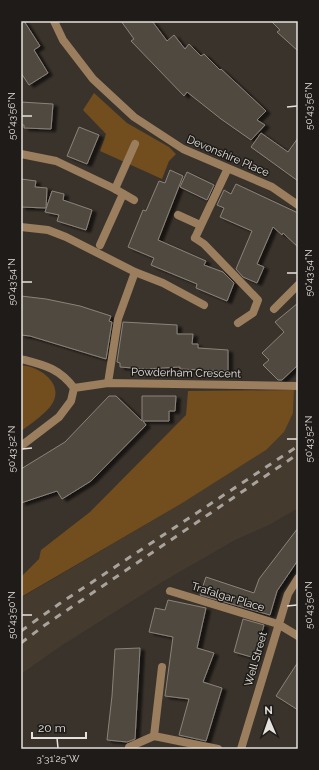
<svg xmlns="http://www.w3.org/2000/svg" width="319" height="770" font-family="Raleway,sans-serif">
<style>
.built{fill:#453a2e}
.green{fill:#724d1e}
.building{fill:#504840;stroke:#8b837a;filter:url(#shadow)}
.lines{fill:none;stroke-linecap:round;stroke-linejoin:round}
.lane{stroke:#9a7e5e;stroke-width:8}
.street{stroke:#9a7e5e;stroke-width:8}
.rail{stroke:#a8a39d;stroke-width:3;stroke-dasharray:7 7;stroke-linecap:butt}
.ticks{fill:none;stroke:#e5e1dc;stroke-width:1.5}
.labels{text-anchor:middle;dominant-baseline:central;stroke-width:3;stroke-linejoin:round;paint-order:stroke}
.street-label{font-size:11px;fill:#e5e1dc;stroke:#1e1b18}
.neatline{fill:none;stroke:#e5e1dc;stroke-width:1.5}
.ticks-label{font-size:10px;text-anchor:middle;fill:#e5e1dc}
</style>
<defs>
<filter id="shadow"><feDropShadow dx="4.5" dy="2.5" stdDeviation="1" flood-color="#0009"/></filter>
</defs>
<rect width="100%" height="100%" fill="#3a332c"/>
<path class="built" d="M294,390H298V508L269,525L235,540L162,582L61,646L21,674V598L179,505L293,413Z"/>
<path class="green" d="M94,93L127,123L169,147L176,154L169,161L162,179L100,151L106,134L83,110Z
M21,365C41,367 67,385 50,407C42,416 31,424 21,431Z
M294,390L293,413L284,432L266,450L179,505L21,597V577L39,559L41,550L90,512L186,415L188,391Z"/>
<path class="building" d="M21,21H24L40,46L34,50L48,73L29,85L21,73Z
M121,21H152L167,41L174,35L185,49L189,44L201,56L204,54L220,70L221,69L266,111L257,120L265,125L251,140L221,119L187,92L184,96L131,41L134,39Z
M271,21H298V51L277,32L280,30Z
M21,102L53,104L51,129L24,128V125H21Z
M79,127L99,135L87,164L67,156Z
M261,133L288,152L298,138V181L251,147Z
M170,170L183,176L158,240L206,261L204,265L223,272L234,283L227,301L196,288L197,284L151,265L154,258L128,247L143,210L146,211L159,181L165,183Z
M187,172L214,185L207,200L180,187Z
M21,179L36,181L35,187L47,188L46,208L21,207Z
M236,184L298,213V247L283,233L282,235L273,227L257,264L264,267L257,283L243,277L236,269L252,231L220,217L224,208L217,205L224,190L231,194Z
M52,191L64,194L63,200L92,210L86,230L57,221L59,215L45,212Z
M21,296L46,299L80,306L111,316L109,321L112,322L106,359L30,336L21,335Z
M298,303V365L282,380H278L263,365L269,360L262,353L284,332L275,322Z
M123,322L177,325V334H193L192,344H198V348L228,350V371L180,369V367L145,369L120,367V363L117,362Z
M109,396H116L142,421V396H176L175,411H169V421H143L146,425L91,481L62,499L57,491L21,503V469L65,442Z
M298,528V560L277,591L270,615L200,595L206,577L254,593L259,579Z
M168,600L206,608L197,648L214,653L203,682L222,688L206,741L179,735L189,699L165,696L173,637L149,632L155,608L165,610Z
M243,619L264,625L255,658L234,652Z
M140,648L135,739L127,742L107,740L112,696L115,649Z
M298,662V710L276,696Z"/>
<g class="lines">
<path class="lane" d="M115,189L135,144
M21,227L48,230L66,237L135,272L163,283L204,305
M195,238L204,244L258,300L253,313L238,323
M100,245L123,194
M108,383L118,319L135,272"/>
<path class="street" d="M54,21L63,40L93,79L134,117L183,149L272,187L298,205
M21,154L56,161L115,189L134,200
M178,215L200,225
M195,238L228,168
M274,309L298,285
M21,359C44,365 59,368 74,388
M74,388L108,383L298,386
M21,446L59,417L71,401L74,388
M170,591L278,624L298,636
M154,736L162,667
M129,749V747L154,736L218,749
M241,749L288,594L298,578"/>
<path class="rail" d="M21,631L59,604L298,446
M21,643L45,625L298,454"/>
</g>
<path class="ticks" d="M287,107L297,106M22,116H32M287,273H297M22,282H32M287,439H297M22,449L32,448M287,606L297,605M22,615H32M57,738L58,748"/>
<g class="labels">
<g class="street-label">
<text transform="translate(228 156) rotate(23)">Devonshire Place</text>
<text transform="translate(186 373) rotate(1)">Powderham Crescent</text>
<text transform="translate(228 597) rotate(17)">Trafalgar Place</text>
<text transform="translate(256 659) rotate(-74)">Well Street</text>
</g>
</g>
<rect width="319" height="770" fill="none" stroke="#1e1b18" stroke-width="44"/>
<g transform="translate(269 720) rotate(358)" stroke="#1e1b18" stroke-width="3" paint-order="stroke">
<path d="M0-3L7 15L0 10L-7 15Z" fill="#e5e1dc"/>
<text y="-6" font-size="11" font-weight="bold" text-anchor="middle" fill="#e5e1dc">N</text>
</g>
<path d="M32 732v6h54v-6" fill="none" stroke="#e5e1dc" stroke-width="2"/>
<text x="38" y="732" font-size="12" fill="#e5e1dc" stroke="#1e1b18" stroke-width="3" paint-order="stroke">20 m</text>
<rect x="22" y="22" width="275" height="726" class="neatline"/>
<g class="ticks-label">
<text transform="translate(308 106) rotate(-90)" y="4">50°43'56"N</text>
<text transform="translate(11 116) rotate(-90)" y="4">50°43'56"N</text>
<text transform="translate(308 273) rotate(-90)" y="4">50°43'54"N</text>
<text transform="translate(11 282) rotate(-90)" y="4">50°43'54"N</text>
<text transform="translate(308 439) rotate(-90)" y="4">50°43'52"N</text>
<text transform="translate(11 449) rotate(-90)" y="4">50°43'52"N</text>
<text transform="translate(308 605) rotate(-90)" y="4">50°43'50"N</text>
<text transform="translate(11 615) rotate(-90)" y="4">50°43'50"N</text>
<text x="58" y="762">3°31'25"W</text>
</g>
</svg>
